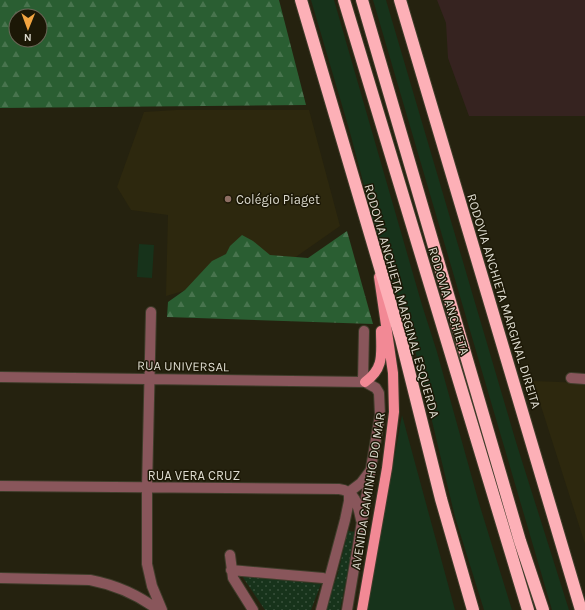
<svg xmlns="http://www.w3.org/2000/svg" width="585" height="610" font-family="Karla,sans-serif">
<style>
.built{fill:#2d280e}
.industrial{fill:#362320}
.grass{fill:#17331b}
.forest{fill:url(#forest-firs);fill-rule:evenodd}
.park{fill:url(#park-dots)}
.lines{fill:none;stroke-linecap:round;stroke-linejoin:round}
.minor-casing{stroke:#3f3c2a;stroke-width:12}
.major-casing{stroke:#3f3c2a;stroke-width:12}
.highway-casing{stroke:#3f3c2a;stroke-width:14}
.minor{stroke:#89565b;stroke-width:10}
.major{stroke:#f28995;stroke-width:10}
.highway{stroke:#fdb0b7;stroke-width:12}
.education-dot{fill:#8d6e63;stroke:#1c1806;stroke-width:1.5}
.labels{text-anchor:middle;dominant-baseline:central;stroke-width:3;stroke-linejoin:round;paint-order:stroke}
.poi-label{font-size:13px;fill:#dcdace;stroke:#1c1806;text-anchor:start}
.street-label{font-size:13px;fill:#dcdace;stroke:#1c1806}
</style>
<defs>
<pattern id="forest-firs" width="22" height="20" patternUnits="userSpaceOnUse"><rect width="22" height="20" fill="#2a5e32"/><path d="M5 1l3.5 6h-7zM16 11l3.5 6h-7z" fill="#48744e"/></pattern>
<pattern id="park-dots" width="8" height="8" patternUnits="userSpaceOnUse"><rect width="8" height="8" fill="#17331b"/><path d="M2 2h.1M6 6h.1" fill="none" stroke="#38503b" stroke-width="1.8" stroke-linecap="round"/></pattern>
</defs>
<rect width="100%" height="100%" fill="#25220f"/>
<path class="built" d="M176,110H309L340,226L290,261L166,296L168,215L131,210L117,187L144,112Z
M533,381L585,383V544Z"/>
<path class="industrial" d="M437,0H585V116H469L448,58L446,23Z"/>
<path class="grass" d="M311,0H334L422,305L437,352L479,503L512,610H484L455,517L414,346L374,223L349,129Z
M373,0H386L516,442L569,610H552Z
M139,244L154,245L152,278L137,277Z
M402,415L455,610H367Z"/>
<path class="forest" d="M0,0H279L306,105L0,108ZM16,16H40V40H16Z
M347,231L373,324L167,317L168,302L185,290L212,261L226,254L230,246L242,235L253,241L270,255L308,258Z"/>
<path class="park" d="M348,531L356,532L340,610H325L338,573Z
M242,576L321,584L311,610H265Z"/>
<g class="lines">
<g class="minor-casing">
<path id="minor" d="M151,312L147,488V564L152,586L162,610
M0,377L365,382L376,388L379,393L380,415L347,610
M571,378L585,379
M363,382L364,331
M0,486L339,489C356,491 358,506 361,520
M230,555L233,578L253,610
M231,570L323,578
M0,578L90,580C116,585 137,594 158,610
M321,610L345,520L349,501V492L361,483L370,471"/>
</g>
<g class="major-casing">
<path id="major" d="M365,382C385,368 381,353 381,331
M362,610L387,468L394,412L393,373L379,277"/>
</g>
<g class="highway-casing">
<path id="highway" d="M301,0L401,339L441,499L473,610
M344,0L528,610
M362,0L520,541L543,610
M400,0L581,610"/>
</g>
<use href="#minor" class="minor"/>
<use href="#major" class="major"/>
<use href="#highway" class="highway"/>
</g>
<circle class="education-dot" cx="228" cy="199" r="4"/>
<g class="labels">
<g class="poi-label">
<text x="236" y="199">Colégio Piaget</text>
</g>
<g class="street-label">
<text transform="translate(402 301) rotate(74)">RODOVIA ANCHIETA MARGINAL ESQUERDA</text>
<text transform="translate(449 301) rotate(73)">RODOVIA ANCHIETA</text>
<text transform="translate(504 301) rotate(73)">RODOVIA ANCHIETA MARGINAL DIREITA</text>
<text transform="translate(183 366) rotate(1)">RUA UNIVERSAL</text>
<text x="194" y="475">RUA VERA CRUZ</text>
<text transform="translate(368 491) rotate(-81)">AVENIDA CAMINHO DO MAR</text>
</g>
</g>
<g transform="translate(28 28) rotate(181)"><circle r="19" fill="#1c1806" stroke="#696656"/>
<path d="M0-3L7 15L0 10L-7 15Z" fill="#f2a541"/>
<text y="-6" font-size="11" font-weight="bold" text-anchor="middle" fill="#dcdace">N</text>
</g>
</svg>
